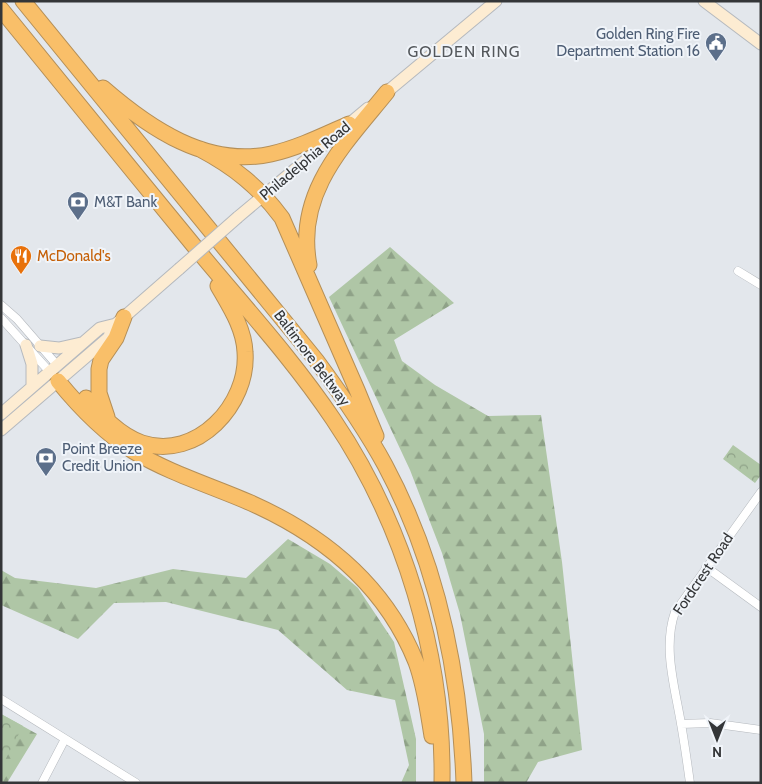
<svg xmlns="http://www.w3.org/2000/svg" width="762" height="784" font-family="Cabin,sans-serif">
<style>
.forest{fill:url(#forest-firs)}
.park{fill:url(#park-crowns)}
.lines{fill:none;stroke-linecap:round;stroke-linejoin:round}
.street-casing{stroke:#b5b9be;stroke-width:9}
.secondary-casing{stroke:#b5b9be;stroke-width:13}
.highway-casing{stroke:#b48f58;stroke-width:17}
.street{stroke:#fff;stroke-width:8}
.secondary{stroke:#fdecd2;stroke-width:11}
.highway{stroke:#f9bf69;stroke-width:15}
.secondary-bridge-casing{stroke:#b5b9be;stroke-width:13;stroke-linecap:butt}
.secondary-bridge{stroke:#fdecd2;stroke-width:11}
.labels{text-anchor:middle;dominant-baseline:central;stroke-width:4;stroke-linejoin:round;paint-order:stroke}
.service-label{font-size:15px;fill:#4e5e75;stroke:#f0f4f9;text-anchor:start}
.street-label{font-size:15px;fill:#343638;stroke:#f0f4f9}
.food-label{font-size:15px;fill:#c56008;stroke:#f0f4f9;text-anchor:start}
.neighbourhood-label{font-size:16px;letter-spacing:1px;fill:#54585c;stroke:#f0f4f9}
</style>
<defs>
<pattern id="forest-firs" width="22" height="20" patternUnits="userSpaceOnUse" patternTransform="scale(1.25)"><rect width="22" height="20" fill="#afc6a6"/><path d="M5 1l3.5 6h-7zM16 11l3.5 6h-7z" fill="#8fa288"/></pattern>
<pattern id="park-crowns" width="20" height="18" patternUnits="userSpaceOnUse" patternTransform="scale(1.25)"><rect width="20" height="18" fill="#afc6a6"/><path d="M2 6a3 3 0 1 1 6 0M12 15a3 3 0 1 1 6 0" fill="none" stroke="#8fa288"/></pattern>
</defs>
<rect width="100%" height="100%" fill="#e3e7ec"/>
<path class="forest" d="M390,247L454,303L394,340L402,361L435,385L488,416L541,415L562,562L582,750L538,762L526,783H484V734L460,614L442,553L410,470L329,297Z
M288,539L330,564L358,588L394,642L416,739V783H401L409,765L395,700L347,690L278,630L166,602L114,603L78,639L1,605V570L15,578L96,588L173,569L246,578Z
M1,714L37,734L7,783H1Z"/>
<path class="park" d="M733,445L761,465V475L755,483L723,459Z
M1,714L23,726L1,768Z"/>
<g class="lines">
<g class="street-casing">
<path id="street" d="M738,271L761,285
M1,305L17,319L57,365
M1,318L49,371
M706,567L761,607
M1,699L136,783
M681,724L710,723L761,730
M42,783L65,739
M690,783C687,761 684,740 680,718C674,684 663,646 675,612L761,492"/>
</g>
<g class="secondary-casing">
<path id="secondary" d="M704,1L761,44
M382,96L496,1
M238,217L368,108
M26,345L32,364V386
M40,346L59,348L81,343
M1,414L100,328L116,324
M1,430L108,338L116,324L179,269"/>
</g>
<g class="highway-casing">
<path id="highway" d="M23,1L316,360C341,394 365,428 385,465C438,564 460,671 464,783
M1,9C66,89 130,168 195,247C242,304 292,358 333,419C404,524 444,656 442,783
M103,88C149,128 207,168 271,154C298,148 324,135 349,124
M200,149C234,167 259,187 282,218L357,390L376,436
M309,265C295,192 345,144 387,92
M58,381C80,408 103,432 133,451C169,473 212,486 251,503C325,536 385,585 416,662C425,686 428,712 432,736
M86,398C101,415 120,436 142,443C197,461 249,404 245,352C244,328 230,307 218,286
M107,417L99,393V369L101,360L116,338L124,317"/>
</g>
<use href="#street" class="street"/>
<use href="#secondary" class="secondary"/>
<use href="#highway" class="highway"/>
<g class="secondary-bridge-casing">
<path id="secondary-bridge" d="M179,269L238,217"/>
</g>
<use href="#secondary-bridge" class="secondary-bridge"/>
</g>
<defs>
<g id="civic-pin" transform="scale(1.125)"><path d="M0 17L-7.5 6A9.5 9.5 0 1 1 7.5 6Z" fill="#5c6f8a" stroke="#f0f4f9"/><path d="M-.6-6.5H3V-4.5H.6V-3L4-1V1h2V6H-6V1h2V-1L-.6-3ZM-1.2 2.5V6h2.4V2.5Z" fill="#fff"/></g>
<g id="bank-pin" transform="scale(1.125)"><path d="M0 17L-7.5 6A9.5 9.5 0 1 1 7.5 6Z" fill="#5c6f8a" stroke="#f0f4f9"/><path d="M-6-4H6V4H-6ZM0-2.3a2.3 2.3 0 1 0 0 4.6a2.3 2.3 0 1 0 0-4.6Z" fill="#fff"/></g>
<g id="restaurant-pin" transform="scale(1.125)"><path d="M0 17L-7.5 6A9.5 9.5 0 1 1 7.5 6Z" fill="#e8710a" stroke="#f0f4f9"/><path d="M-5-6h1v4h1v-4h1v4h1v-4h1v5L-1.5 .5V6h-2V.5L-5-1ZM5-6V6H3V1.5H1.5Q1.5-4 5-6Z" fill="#fff"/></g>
</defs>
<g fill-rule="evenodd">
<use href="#civic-pin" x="716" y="43"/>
<use href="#bank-pin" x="78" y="202"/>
<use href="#restaurant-pin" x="21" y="256"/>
<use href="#bank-pin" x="46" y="458"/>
</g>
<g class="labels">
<g class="service-label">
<text x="700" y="34" text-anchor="end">Golden Ring Fire<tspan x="700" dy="17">Department Station 16</tspan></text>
<text x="94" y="202">M&amp;T Bank</text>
<text x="62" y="449">Point Breeze<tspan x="62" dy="17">Credit Union</tspan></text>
</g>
<g class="street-label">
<text transform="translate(305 161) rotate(-40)">Philadelphia Road</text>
<text transform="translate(312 358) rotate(53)">Baltimore Beltway</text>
<text transform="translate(703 574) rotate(-56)">Fordcrest Road</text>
</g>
<g class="food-label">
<text x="37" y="256">McDonald's</text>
</g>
<g class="neighbourhood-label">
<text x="464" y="51">GOLDEN RING</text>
</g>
</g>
<rect width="762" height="784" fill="none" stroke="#343638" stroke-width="5"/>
<g transform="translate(717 739) rotate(180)" stroke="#f0f4f9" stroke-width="4" paint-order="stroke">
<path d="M0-4L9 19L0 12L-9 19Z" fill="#343638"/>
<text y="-8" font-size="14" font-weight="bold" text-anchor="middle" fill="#343638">N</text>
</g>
</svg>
